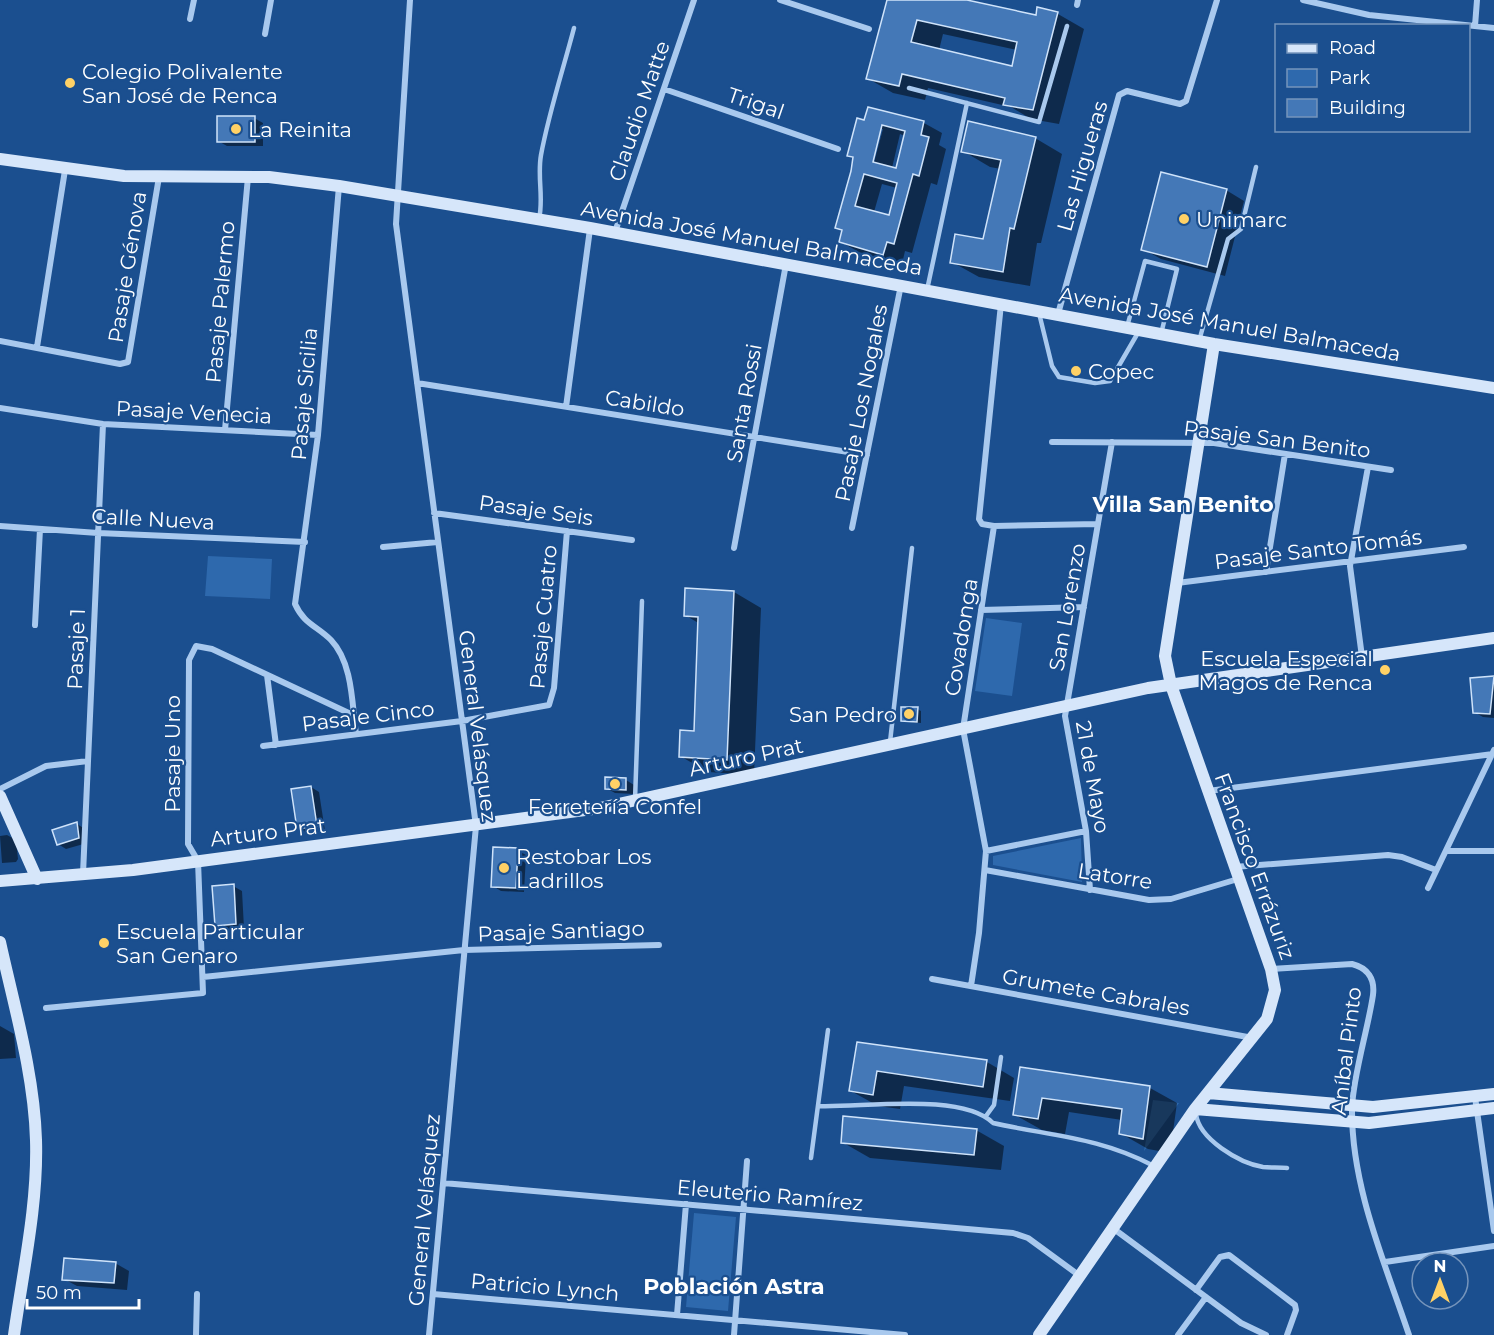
<svg xmlns="http://www.w3.org/2000/svg" width="1494" height="1335" font-family="Montserrat,sans-serif">
<style>
.green{fill:#2e69ad}
.shadow{fill:#0007;fill-rule:evenodd}
.building{fill:#4478b7;stroke:#cfe3fa;stroke-width:1.5;fill-rule:evenodd}
.lines{fill:none;stroke-linecap:round;stroke-linejoin:round}
.lane{stroke:#a9c9ee;stroke-width:4.5}
.street{stroke:#a9c9ee;stroke-width:6}
.secondary{stroke:#d6e6fa;stroke-width:12}
.poi-dot{fill:#ffd166;stroke:#1b4f8f;stroke-width:2}
.labels{text-anchor:middle;dominant-baseline:central;stroke-width:4.5;stroke-linejoin:round;paint-order:stroke}
.poi-label{font-size:21px;fill:#fff;stroke:#1b4f8f;text-anchor:start}
.street-label{font-size:21px;fill:#fff;stroke:#1b4f8f}
.neighbourhood-label{font-size:22px;font-weight:bold;fill:#fff;stroke:#1b4f8f}
</style>
<rect width="100%" height="100%" fill="#1b4f8f"/>
<path class="green" d="M208,556L272,559L270,599L205,596Z
M986,618L1022,623L1012,696L975,691Z
M1081,838L1082,882L993,865V856Z
M1153,1100L1179,1103L1144,1151Z
M694,1213L736,1217L728,1311L686,1307Z"/>
<path class="shadow" d="M889,0H956L1037,17L1038,9L1058,14L1084,29L1059,124L1031,119L1011,107L928,88L925,100L893,93L867,78ZM943,34L1017,50L1013,67L939,50Z
M869,109L924,123L942,133L939,145L946,149L937,185L931,183L912,253L905,251L902,264L859,252L841,242L855,158L849,155ZM880,129H883L872,170L870,169ZM900,134L905,136L897,170L892,168ZM882,184L897,188L890,217L874,212Z
M254,118L263,123V146H227L218,141Z
M1035,138L1062,154L1041,243H1037L1030,286L979,277L952,262L984,240L1001,169L990,167L963,151Z
M1226,190L1244,201L1225,276L1161,259L1143,249Z
M734,592L761,608L754,775L708,772L680,756L695,732L700,624L685,615Z
M1494,677V718L1483,717L1474,712L1471,679Z
M917,709L921,711V723L902,721Z
M626,780L634,785V794L615,793L606,788Z
M311,787L319,792L325,831L307,833L299,828Z
M77,824L85,829L87,843L66,849L58,844Z
M7,835L16,840L18,859L16,862L2,863L0,836Z
M517,850L526,855L524,892L501,891L493,886Z
M233,886L242,891L244,928L225,930L216,925Z
M0,1026L14,1034L16,1058L0,1059Z
M858,1043L987,1062L1014,1078L1010,1101L904,1086L900,1109L878,1106L851,1091Z
M1022,1069L1150,1088L1177,1103L1170,1153L1148,1149L1120,1133L1122,1120L1069,1112L1065,1134L1042,1130L1015,1115Z
M976,1130L1004,1146L1001,1170L870,1158L842,1142Z
M115,1263L129,1271L127,1290L77,1286L64,1279Z"/>
<path class="building" d="M887,0H967L1036,15L1037,7L1058,12L1033,110L1003,105L1005,98L902,74L899,86L866,79ZM917,20L1017,42L1012,66L911,42Z
M868,107L924,121L921,135L929,137L919,176L913,174L894,244L887,242L883,255L839,242L842,230L835,228L851,171L853,157L847,156L857,118L864,120ZM882,125L905,131L896,168L873,162ZM864,174L897,183L889,215L855,206Z
M217,116H255V142H217Z
M968,121L1036,137L1014,229L1010,228L1003,272L950,263L955,234L983,239L1001,160L961,152Z
M1161,172L1227,189L1207,267L1141,250Z
M685,588L734,591L727,760L679,757L680,730L694,731L698,617L684,616Z
M1494,676L1490,714L1473,713L1470,678Z
M901,707H918L917,722L901,721Z
M605,777L626,778V790L605,789Z
M311,786L317,826L297,829L291,789Z
M77,822L79,838L57,845L52,830Z
M493,847L518,848L516,888L491,887Z
M234,884L236,924L215,926L212,886Z
M857,1042L987,1060L983,1087L877,1071L873,1095L849,1091Z
M1020,1067L1150,1086L1143,1139L1119,1134L1122,1109L1042,1098L1038,1119L1013,1115Z
M843,1116L977,1129L974,1155L841,1143Z
M64,1258L116,1262L114,1283L62,1280Z"/>
<g class="lines">
<path class="lane" d="M909,88L1039,122L1067,26
M539,219C544,198 537,177 541,155C549,112 563,70 574,28
M927,290L967,103
M1039,313L1052,366L1059,377L1095,383L1110,381L1139,331
M1127,327L1145,261L1177,269L1161,334
M1199,341L1228,239L1241,229L1256,167
M890,742L912,548
M635,800L642,601
M818,1106C861,1108 961,1092 993,1123C1051,1136 1099,1137 1154,1166
M1196,1114C1199,1139 1239,1163 1263,1167C1270,1168 1279,1167 1287,1168
M986,1116L994,1105L1001,1057
M811,1158L828,1030"/>
<path class="street" d="M410,0L396,224L476,826L429,1335
M780,0L869,29
M1303,0L1369,15L1494,28
M1077,5L1078,0
M190,19L194,0
M1475,26L1477,0
M265,34L271,0
M664,89L838,149
M339,186L318,435L295,604C304,624 317,626 331,640C353,663 352,705 356,734
M615,232L694,0
M1001,304L979,519L982,524L994,526L1098,524
M1058,314L1119,95L1127,91L1180,104L1186,101L1217,0
M0,341L120,364L128,362L159,177
M37,347L65,170
M417,383L867,455
M566,407L590,229
M0,408L103,424L318,435
M225,430L248,177
M1052,442L1214,443L1391,470
M434,513L632,540
M0,526L98,533L305,542
M852,528L901,285
M383,547L438,542
M734,548L786,264
M1266,572L1285,454
M1177,583L1464,547
M981,610L1084,607
M35,625L40,529
M1362,657L1350,566L1368,467
M267,675L276,745
M263,746L462,721L549,705L554,688L567,531
M0,789L46,766L88,761
M1208,791L1493,754
M986,851L1086,831
M1446,851H1494
M1234,867L1388,855L1402,857L1436,870
M985,870L1149,900L1171,899L1238,879
M83,874L103,424
M1428,888L1494,750
M1090,890L1086,831L1065,716L1112,442
M1271,969L1352,964C1368,968 1375,979 1373,995C1368,1029 1353,1076 1352,1108C1351,1186 1385,1263 1409,1335
M203,977L464,950L659,945
M932,979L1253,1038
M971,986L979,933L986,851L963,729L994,526
M46,1008L203,993L198,861L188,844L189,660L196,646L212,649L353,715
M1475,1097L1494,1231
M443,1183L1013,1233L1028,1238L1080,1276
M1114,1229L1241,1323L1266,1335
M1385,1262L1494,1246
M1196,1290L1220,1257L1229,1255L1295,1305L1296,1310L1287,1335
M433,1294L905,1335
M677,1315L686,1204
M196,1335L197,1294
M734,1335L747,1161
M1178,1335L1206,1297"/>
<path class="secondary" d="M0,159L124,176L269,177L339,186L590,228L1214,344L1494,388
M0,796L37,879
M0,881L133,870L600,808L1148,688L1494,638
M0,942C14,1006 34,1073 36,1140C38,1204 23,1271 14,1335
M1208,1093L1373,1107L1494,1094
M1195,1109L1369,1123L1494,1108
M1039,1335L1195,1109L1267,1019L1275,990L1271,969L1171,685L1165,656L1214,344"/>
</g>
<g class="poi-dot">
<circle cx="70" cy="83" r="6"/>
<circle cx="236" cy="129" r="6"/>
<circle cx="1184" cy="219" r="6"/>
<circle cx="1076" cy="371" r="6"/>
<circle cx="1385" cy="670" r="6"/>
<circle cx="909" cy="714" r="6"/>
<circle cx="615" cy="784" r="6"/>
<circle cx="504" cy="868" r="6"/>
<circle cx="104" cy="943" r="6"/>
</g>
<g class="labels">
<g class="poi-label">
<text x="82" y="71">Colegio Polivalente<tspan x="82" dy="24">San José de Renca</tspan></text>
<text x="248" y="129">La Reinita</text>
<text x="1196" y="219">Unimarc</text>
<text x="1088" y="371">Copec</text>
<text x="1373" y="658" text-anchor="end">Escuela Especial<tspan x="1373" dy="24">Magos de Renca</tspan></text>
<text x="897" y="714" text-anchor="end">San Pedro</text>
<text x="615" y="806" text-anchor="middle">Ferretería Confel</text>
<text x="516" y="856">Restobar Los<tspan x="516" dy="24">Ladrillos</tspan></text>
<text x="116" y="931">Escuela Particular<tspan x="116" dy="24">San Genaro</tspan></text>
</g>
<g class="street-label">
<text transform="translate(756 103) rotate(19)">Trigal</text>
<text transform="translate(639 111) rotate(-71)">Claudio Matte</text>
<text transform="translate(1082 166) rotate(-74)">Las Higueras</text>
<text transform="translate(752 238) rotate(10)">Avenida José Manuel Balmaceda</text>
<text transform="translate(127 267) rotate(-81)">Pasaje Génova</text>
<text transform="translate(220 302) rotate(-85)">Pasaje Palermo</text>
<text transform="translate(1230 324) rotate(10)">Avenida José Manuel Balmaceda</text>
<text transform="translate(304 394) rotate(-85)">Pasaje Sicilia</text>
<text transform="translate(645 403) rotate(9)">Cabildo</text>
<text transform="translate(744 403) rotate(-80)">Santa Rossi</text>
<text transform="translate(861 403) rotate(-79)">Pasaje Los Nogales</text>
<text transform="translate(194 412) rotate(3)">Pasaje Venecia</text>
<text transform="translate(1277 439) rotate(7)">Pasaje San Benito</text>
<text transform="translate(536 510) rotate(8)">Pasaje Seis</text>
<text transform="translate(153 519) rotate(3)">Calle Nueva</text>
<text transform="translate(1318 549) rotate(-7)">Pasaje Santo Tomás</text>
<text transform="translate(1067 607) rotate(-80)">San Lorenzo</text>
<text transform="translate(543 617) rotate(-85)">Pasaje Cuatro</text>
<text transform="translate(961 637) rotate(-81)">Covadonga</text>
<text transform="translate(76 649) rotate(-88)">Pasaje 1</text>
<text transform="translate(368 716) rotate(-7)">Pasaje Cinco</text>
<text transform="translate(478 726) rotate(83)">General Velásquez</text>
<text transform="translate(172 754) rotate(-90)">Pasaje Uno</text>
<text transform="translate(746 757) rotate(-12)">Arturo Prat</text>
<text transform="translate(1093 777) rotate(80)">21 de Mayo</text>
<text transform="translate(268 832) rotate(-7)">Arturo Prat</text>
<text transform="translate(1255 866) rotate(70)">Francisco Errázuriz</text>
<text transform="translate(1115 876) rotate(9)">Latorre</text>
<text transform="translate(561 931) rotate(-2)">Pasaje Santiago</text>
<text transform="translate(1096 992) rotate(10)">Grumete Cabrales</text>
<text transform="translate(1346 1051) rotate(-83)">Aníbal Pinto</text>
<text transform="translate(770 1195) rotate(5)">Eleuterio Ramírez</text>
<text transform="translate(424 1210) rotate(-85)">General Velásquez</text>
<text transform="translate(545 1287) rotate(5)">Patricio Lynch</text>
</g>
<g class="neighbourhood-label">
<text x="1183" y="504">Villa San Benito</text>
<text x="734" y="1286">Población Astra</text>
</g>
</g>
<rect x="1275" y="24" width="195" height="108" fill="#1b4f8f" stroke="#7695bc" stroke-width="1.5"/>
<rect x="1287" y="44" width="30" height="9" fill="#d6e6fa" stroke="#7695bc" stroke-width="1.5"/>
<text x="1329" y="54" font-size="18" fill="#ffffff">Road</text>
<rect x="1287" y="69" width="30" height="18" fill="#2e69ad" stroke="#7695bc" stroke-width="1.5"/>
<text x="1329" y="84" font-size="18" fill="#ffffff">Park</text>
<rect x="1287" y="99" width="30" height="18" fill="#4478b7" stroke="#7695bc" stroke-width="1.5"/>
<text x="1329" y="114" font-size="18" fill="#ffffff">Building</text>
<g transform="translate(1440 1281)"><circle r="28" fill="#1b4f8f" stroke="#7695bc" stroke-width="1.5"/>
<path d="M0-4.5L10 22L0 15L-10 22Z" fill="#ffd166"/>
<text y="-9" font-size="16" font-weight="bold" text-anchor="middle" fill="#ffffff">N</text>
</g>
<path d="M27 1299v9h112v-9" fill="none" stroke="#ffffff" stroke-width="3"/>
<text x="36" y="1299" font-size="18" fill="#ffffff" stroke="#1b4f8f" stroke-width="4.5" paint-order="stroke">50 m</text>
</svg>
